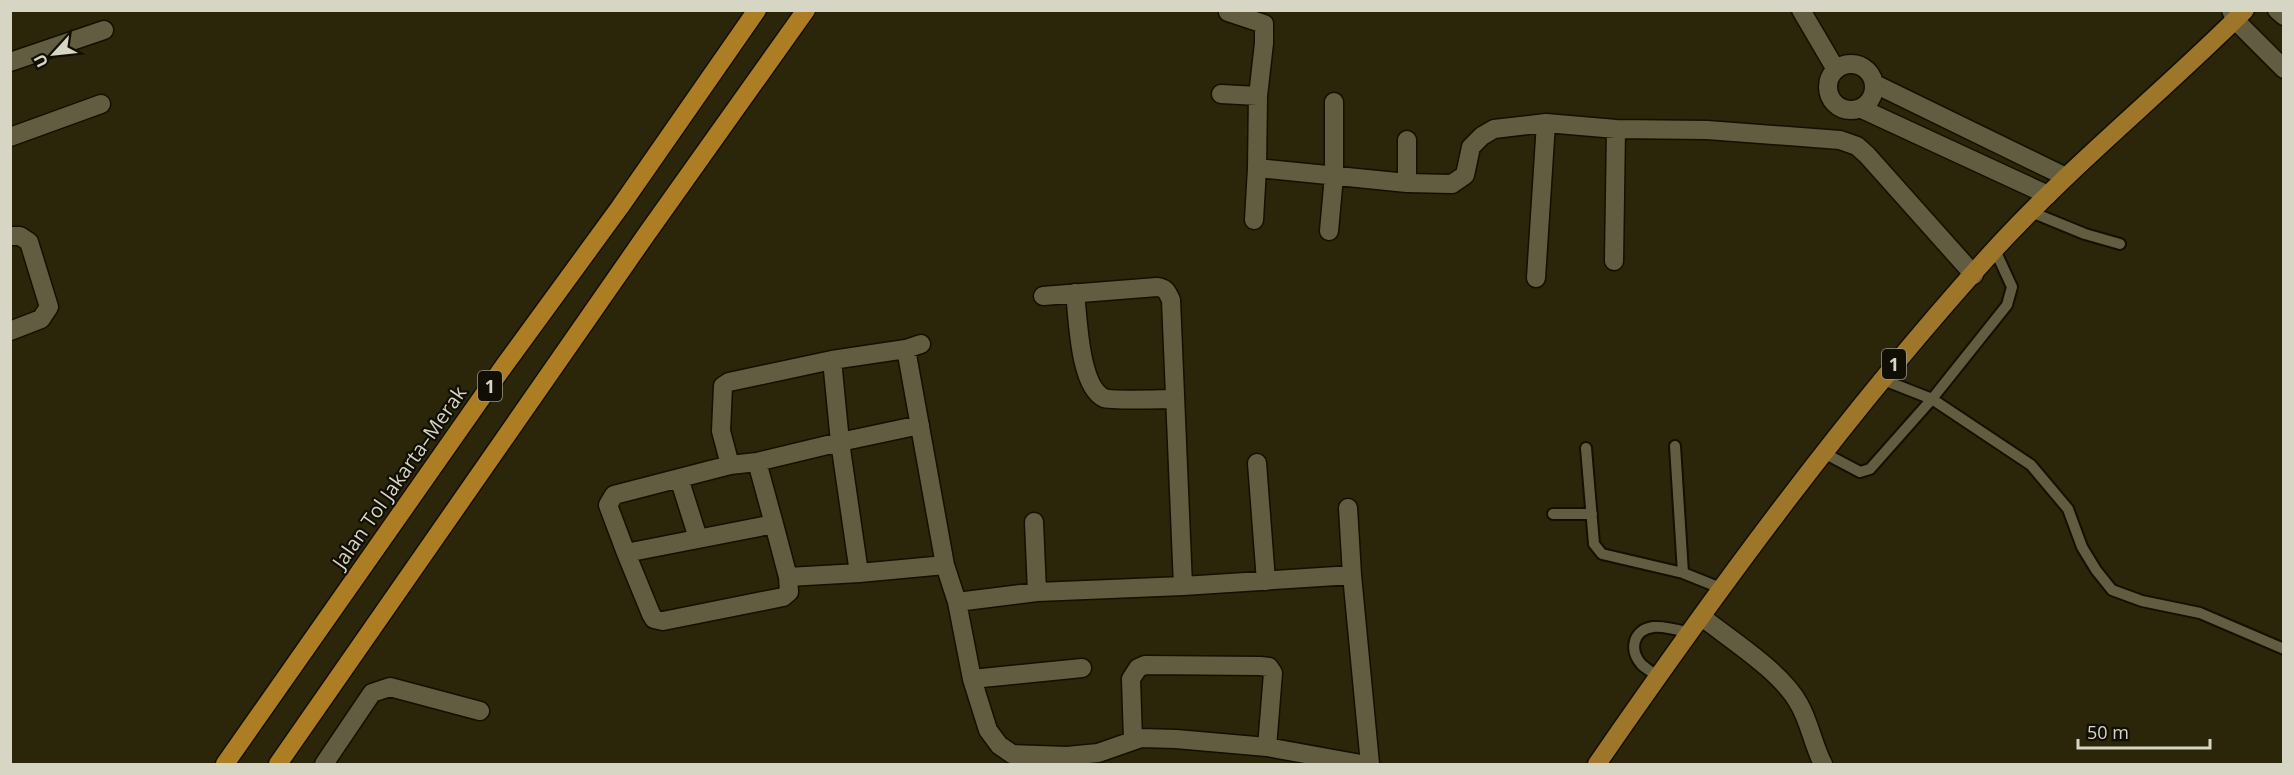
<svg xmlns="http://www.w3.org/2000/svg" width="2294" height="775" font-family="'Open Sans',sans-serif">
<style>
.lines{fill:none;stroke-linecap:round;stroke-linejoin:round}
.service-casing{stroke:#140f00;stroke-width:14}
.minor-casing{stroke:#140f00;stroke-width:21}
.trunk-casing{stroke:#140f00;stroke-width:21}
.motorway-casing{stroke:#140f00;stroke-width:21}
.service{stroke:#625d40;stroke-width:10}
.minor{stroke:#625d40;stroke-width:18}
.trunk{stroke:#9d7629;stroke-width:18}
.motorway{stroke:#ac7d23;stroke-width:18}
.labels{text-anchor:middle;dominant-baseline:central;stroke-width:4.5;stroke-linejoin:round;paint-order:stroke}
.shield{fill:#110f05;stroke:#9c9a8b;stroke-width:1.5}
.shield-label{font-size:18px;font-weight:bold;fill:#d7d5c4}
.street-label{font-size:20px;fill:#d7d5c4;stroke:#110f05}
</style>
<rect width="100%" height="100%" fill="#2b2609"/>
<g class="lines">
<g class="service-casing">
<path id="service" d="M2031,212L2085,234L2120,244
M1881,379L1932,399L2007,305L2012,287L1995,250
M1675,446L1683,573
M1586,448L1594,544L1602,554L1683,573L1723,589
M1824,453L1860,472L1870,469L1932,399L2031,465L2068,509L2082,547L2096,570L2112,590L2142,601L2200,613L2284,649
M1553,514H1592
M1657,676C1653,673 1647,669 1642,665C1629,651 1632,630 1653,627C1665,626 1679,630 1690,633"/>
</g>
<g class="minor-casing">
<path id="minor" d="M1801,10L1835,68
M2231,10L2235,20L2284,69
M2277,10L2284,16
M1228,12L1264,24V43L1258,96L1257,168L1407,183L1452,184L1465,175L1471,147L1482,136L1494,129L1546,123L1616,129L1707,130L1840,140L1857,146L1867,155L1974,275
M10,62L104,30
M1828 87a23 23 0 1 1 46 0a23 23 0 1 1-46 0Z
M1875,84L2066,177
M1221,94L1258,96
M1862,109L2048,195
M10,137L101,104
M1407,140V183
M1254,220L1257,168
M1329,231L1334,176V102
M10,236H20L29,242L49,307L41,319L10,331
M1614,261L1616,129
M1536,278L1546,123
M1075,293C1078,317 1079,386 1104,398C1112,401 1162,399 1175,399
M1043,296L1157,287C1166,288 1167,292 1171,300L1183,586
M906,349L945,565L957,602L972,679L988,730L999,745L1012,754L1067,756L1098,753L1141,738L1176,739L1267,747L1361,764
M832,360L840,442L859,573L945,565
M757,462L774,524L626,553L608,505L614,495L730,465L757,462L840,442L920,425
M1257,463L1266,581
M730,465L721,431L723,386L729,382L832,360L906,349L921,344
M679,478L698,538
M1348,508L1352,575L1370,764
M1034,522L1037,592
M774,524L788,577L859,573
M626,553L651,614L654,619L663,621L783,597L789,592L788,577
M957,602L1037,592L1183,586L1352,575
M1702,617C1731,640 1782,672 1799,704C1810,723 1813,745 1823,764
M972,679L1082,668
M1133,740L1131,679L1138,668L1145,665L1260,666L1269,667L1273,673L1267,747
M324,764L372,693L390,687L480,711"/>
</g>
<g class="trunk-casing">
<path id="trunk" d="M1597,764C1720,586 1849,410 1995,249C2073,164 2163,92 2245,10"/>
</g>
<g class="motorway-casing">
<path id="motorway" d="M225,764L504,366L620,207L757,10
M278,764L646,235L806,10"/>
</g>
<use href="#service" class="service"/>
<use href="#minor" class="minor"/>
<use href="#trunk" class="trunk"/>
<use href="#motorway" class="motorway"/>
</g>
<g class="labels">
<g class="shield">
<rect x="1882" y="349" width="24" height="30" rx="4.5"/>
<rect x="478" y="371" width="24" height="30" rx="4.5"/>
</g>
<g class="shield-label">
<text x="1894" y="364">1</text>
<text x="490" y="386">1</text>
</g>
<g class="street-label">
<text transform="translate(399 477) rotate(-55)">Jalan Tol Jakarta–Merak</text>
</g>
</g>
<rect width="2294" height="775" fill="none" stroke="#d7d5c4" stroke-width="24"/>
<g transform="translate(54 54) rotate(243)" stroke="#110f05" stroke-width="4.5" paint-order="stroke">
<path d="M0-4.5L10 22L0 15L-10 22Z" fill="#d7d5c4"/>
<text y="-9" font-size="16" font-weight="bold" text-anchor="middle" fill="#d7d5c4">U</text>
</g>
<path d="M2078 739v9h132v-9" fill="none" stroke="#d7d5c4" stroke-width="3"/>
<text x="2087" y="739" font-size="18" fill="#d7d5c4" stroke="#110f05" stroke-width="4.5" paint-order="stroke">50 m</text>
</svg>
